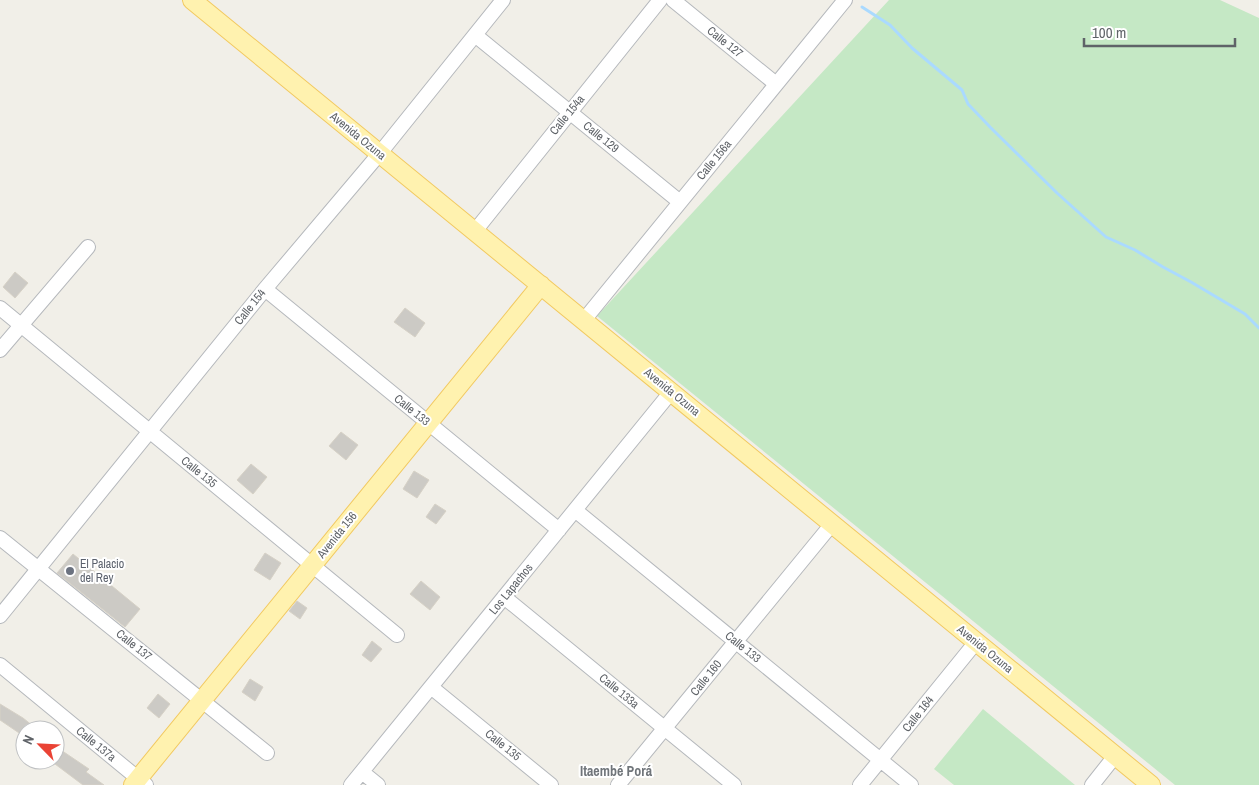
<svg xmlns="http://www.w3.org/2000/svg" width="1259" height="785" font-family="'Archivo Narrow',sans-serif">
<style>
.green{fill:#c5e8c5}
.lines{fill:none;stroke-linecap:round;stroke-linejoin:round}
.stream{stroke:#aadaff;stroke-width:3}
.building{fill:#cccac5;stroke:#d6d1c6}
.minor-casing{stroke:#b5b8bc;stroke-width:16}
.major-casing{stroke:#f2c960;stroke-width:20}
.minor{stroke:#fff;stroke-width:14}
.major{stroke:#fff2af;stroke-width:18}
.worship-dot{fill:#6b7280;stroke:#fff;stroke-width:2}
.labels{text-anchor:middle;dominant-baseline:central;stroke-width:4;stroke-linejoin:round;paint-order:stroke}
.street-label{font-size:12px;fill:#5f6368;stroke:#fff}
.worship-label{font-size:12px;fill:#5b616d;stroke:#fff;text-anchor:start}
.neighbourhood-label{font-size:14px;font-weight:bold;fill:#70757a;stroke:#fff}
</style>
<rect width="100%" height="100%" fill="#f1efe8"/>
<path class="green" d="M889,0H1220L1259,18V785H1175L597,316Z
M983,709L1075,785H954L934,769Z"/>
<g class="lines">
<path class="stream" d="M862,7L890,25L912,48L962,90L968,104L990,127L1057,193L1106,237L1135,250L1163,267L1191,282L1245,314L1259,328"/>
</g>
<path class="building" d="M15,272L28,283L15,298L3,287Z
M405,308L425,323L415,337L394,322Z
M341,432L358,445L346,460L329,446Z
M251,464L267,477L253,494L237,480Z
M414,471L429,480L417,498L403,489Z
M435,504L446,511L436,524L426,517Z
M265,553L281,563L270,580L254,570Z
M73,554L140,609L125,627L57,573Z
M421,581L440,597L430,610L410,594Z
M297,601L307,608L300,619L289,611Z
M372,641L382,649L371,662L362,655Z
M250,679L263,687L255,701L242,692Z
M158,694L170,704L159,718L147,708Z
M0,704L23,718L38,730H25V737L0,720Z
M55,746L89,769L86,772L104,785H83L55,764Z"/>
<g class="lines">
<g class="minor-casing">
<path id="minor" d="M673,0L776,84
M475,35L680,202
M475,231L660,0
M265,289L559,530
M0,308L397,635
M584,320L845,0
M0,350L88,247
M575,510L911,785
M0,538L267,753
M504,597L734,785
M0,616L265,289L380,153L503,0
M0,665L146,785
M431,687L551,785
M362,772L378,785
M351,785L671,392
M618,785L832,524
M860,785L976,642
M1092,785L1115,756"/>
</g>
<g class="major-casing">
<path id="major" d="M192,0L1151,785
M133,785L541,285"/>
</g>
<use href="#minor" class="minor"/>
<use href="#major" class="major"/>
</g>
<circle class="worship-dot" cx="70" cy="571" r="5"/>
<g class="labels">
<g class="street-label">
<text transform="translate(725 42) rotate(39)">Calle 127</text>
<text transform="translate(567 115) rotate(-51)">Calle 154a</text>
<text transform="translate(358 136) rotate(39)">Avenida Ozuna</text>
<text transform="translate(601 137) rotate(39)">Calle 129</text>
<text transform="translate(714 160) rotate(-51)">Calle 156a</text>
<text transform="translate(250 307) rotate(-51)">Calle 154</text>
<text transform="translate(672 392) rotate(39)">Avenida Ozuna</text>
<text transform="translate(412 410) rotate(39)">Calle 133</text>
<text transform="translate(199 472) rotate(39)">Calle 135</text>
<text transform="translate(337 535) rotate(-51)">Avenida 156</text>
<text transform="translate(511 589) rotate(-51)">Los Lapachos</text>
<text transform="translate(134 645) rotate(39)">Calle 137</text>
<text transform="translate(743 647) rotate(39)">Calle 133</text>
<text transform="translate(985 649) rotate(39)">Avenida Ozuna</text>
<text transform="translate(706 678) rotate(-51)">Calle 160</text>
<text transform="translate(619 691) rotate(39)">Calle 133a</text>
<text transform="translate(918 714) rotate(-51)">Calle 164</text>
<text transform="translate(96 744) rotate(39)">Calle 137a</text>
<text transform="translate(503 745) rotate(39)">Calle 135</text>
</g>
<g class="worship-label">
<text x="80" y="564">El Palacio<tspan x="80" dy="14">del Rey</tspan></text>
</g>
<g class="neighbourhood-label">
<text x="616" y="771">Itaembé Porá</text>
</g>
</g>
<g transform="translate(40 745) rotate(294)"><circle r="24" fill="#ffffff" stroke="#bfc1c3"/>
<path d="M0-4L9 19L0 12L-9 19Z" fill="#ea4335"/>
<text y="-8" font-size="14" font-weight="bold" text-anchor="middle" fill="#5f6368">N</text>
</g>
<path d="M1084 38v8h151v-8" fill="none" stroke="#5f6368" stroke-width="2.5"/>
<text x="1092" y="38" font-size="15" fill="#5f6368" stroke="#ffffff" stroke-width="4" paint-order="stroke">100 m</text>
</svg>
